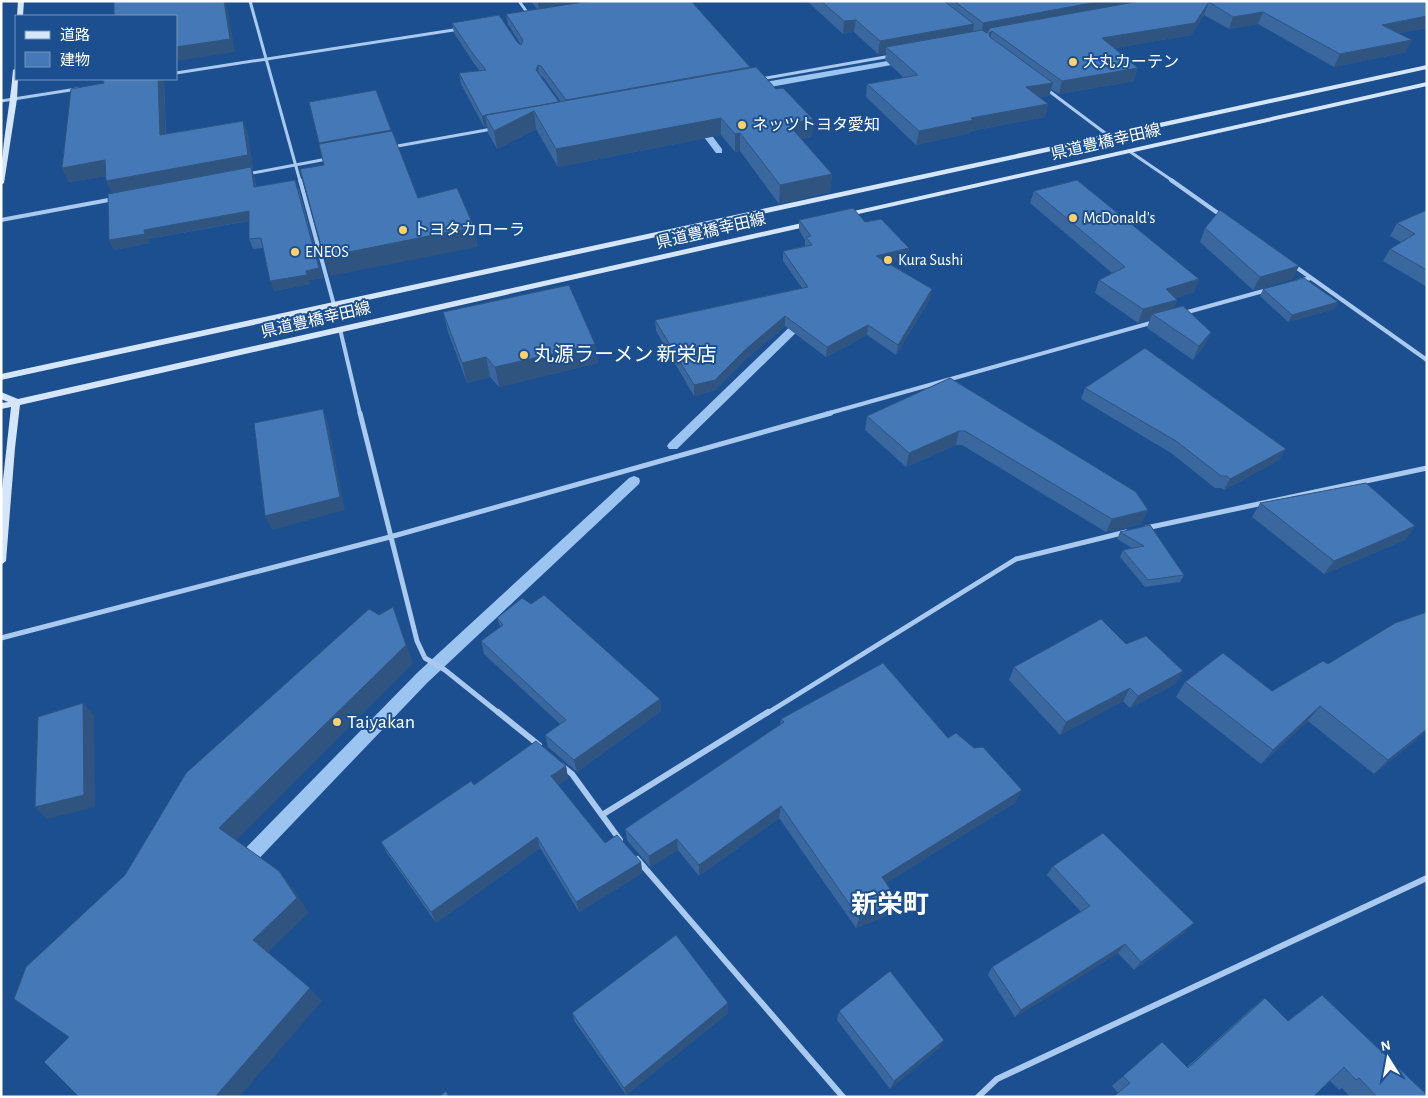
<svg xmlns="http://www.w3.org/2000/svg" width="1428" height="1098" font-family="'Alegreya Sans','Noto Sans JP',sans-serif">
<style>
.lines{fill:none;stroke-linecap:round;stroke-linejoin:round}
.stream{fill:#9cc4f0;fill-rule:evenodd}
.minor-far3{stroke:#a9c9ee;stroke-width:3}
.minor-far2{stroke:#a9c9ee;stroke-width:4}
.minor-far1{stroke:#a9c9ee;stroke-width:5}
.minor{stroke:#a9c9ee;stroke-width:6}
.secondary{fill:#d6e6fa;fill-rule:evenodd}
.wall{fill:#3a679d;fill-rule:evenodd}
.shaded-wall{fill:#305480}
.building{fill:#4478b7;stroke:#305480}
.poi-dot{fill:#ffd166;stroke:#1b4f8f;stroke-width:2}
.labels{text-anchor:middle;dominant-baseline:central;stroke-width:4;stroke-linejoin:round;paint-order:stroke}
.far-poi-label{font-size:16px;fill:#fff;stroke:#1b4f8f;text-anchor:start}
.far-street-label{font-size:16px;fill:#fff;stroke:#1b4f8f}
.poi-label{font-size:20px;fill:#fff;stroke:#1b4f8f;text-anchor:start}
.near-quarter-label{font-size:26px;font-weight:bold;fill:#fff;stroke:#1b4f8f}
</style>
<rect width="100%" height="100%" fill="#1b4f8f"/>
<g class="lines">
<path class="stream" d="M905,58L909,60L908,62L754,90L750,87L754,84Z
M698,120L701,121L722,149V153H716L695,125L694,123Z
M805,315L811,318L809,320L677,449H669L667,446L669,443L801,316Z
M634,476L639,478L640,481L639,484L427,683L247,871L241,873L235,871L232,865L235,859L417,673L629,478Z"/>
<path class="minor-far3" d="M250,1L300,181
M519,1L529,15
M176,73L460,29
M761,79L891,56
M1045,88L1109,136
M1,101L77,89
M392,147L492,129
M1129,151L1173,181
M247,174L327,159"/>
<path class="minor-far2" d="M300,180L334,305
M1171,180L1222,216
M1,220L114,199
M1293,265L1427,360
M1299,281L1311,278
M1184,313L1267,290
M340,329L360,414
M826,414L1154,322"/>
<path class="minor-far1" d="M360,413L417,641L425,658L445,670L500,714
M1146,528L1427,468
M1,638L390,537L831,413
M766,714L1016,559L1126,532"/>
<path class="minor" d="M498,712L539,745
M562,766L572,774L620,840
M602,815L768,712
M637,859L843,1097
M978,1097L997,1079L1427,878"/>
<path class="secondary" d="M18,1H24L23,16H17Z
M1427,65V69L1,380V374Z
M16,68V79H18L17,99L4,183L1,185C1,146 10,109 13,70Z
M1427,82V86L845,217L841,215L845,213Z
M811,221H814V225L20,405L15,448L6,561L1,565V498L11,407L1,409V403L8,402L1,399V392L18,399Z"/>
</g>
<path class="wall" d="M531,1H691L812,137L801,139L832,174L830,192L779,204L740,151L735,152L721,135L558,167L536,129L497,149L488,133L487,126L484,127L461,84L459,73L480,71L475,65L454,33L452,23L521,45L508,24L506,14L537,9ZM540,76L543,77L561,102H559Z
M807,1H1427V28L1399,33L1406,52L1334,67L1258,24L1229,29L1204,15L1191,35L1115,48L1134,81L1059,94L1051,89L1049,96L1040,97L1048,104L1045,117L971,131L970,133L916,145L866,97L867,84L904,78L885,60L886,53L878,54L854,32L843,34Z
M103,79H164L166,134L243,121L248,135L253,169L252,170L254,176L256,186L299,189L323,278L309,280L310,284L274,291L263,248L253,249L249,239V221L148,239L149,243L114,250L109,240L112,193L106,176L69,182L62,168L104,83Z
M1034,191L1199,279L1194,292L1175,298L1177,300L1174,308L1211,332L1204,346L1193,360L1147,328L1150,319L1138,323L1095,293L1099,280L1112,273L1030,203Z
M1427,210V287L1383,261L1390,249L1401,242L1390,236L1397,223Z
M799,220L865,222L909,248L907,258L887,263L930,299L896,355L867,335L826,357L785,326L745,360L715,390L694,396L656,331L655,320L802,288L783,261V251L805,246V240L799,230Z
M1205,228L1299,266L1292,279L1253,290L1200,242Z
M1263,289L1338,302L1334,309L1288,322L1260,296Z
M443,312L595,344L598,363L499,387L490,377L467,383L448,332Z
M950,378L1148,510L1141,524L1106,532L962,445H956L906,467L865,430L867,416Z
M1085,388L1279,460L1224,490L1221,488H1215L1171,453L1081,399Z
M1260,503L1415,526L1405,540L1324,574L1252,517Z
M1150,525L1184,575L1180,582L1145,587L1120,557L1123,550L1132,548L1117,539L1120,532Z
M497,618L660,699L661,711L577,772L548,747L545,735L560,724L484,654L481,641L500,627Z
M1126,644L1183,671L1175,684L1130,708L1123,701L1060,735L1009,680L1014,667Z
M1185,682L1272,691L1427,731L1374,774L1308,721L1261,764L1176,697Z
M781,719L948,738L1016,802L886,883L898,901L895,912L856,928L779,818L699,876L678,850L650,867L627,840L625,829L780,725Z
M566,766L568,778L558,785L605,843L641,862L642,873L579,912L540,848L436,923L387,853L381,842L474,785Z
M1053,866L1186,931L1134,970L1118,953L1015,1017L988,975L992,967L1081,912L1047,875Z
M1322,995L1427,1097H1350L1342,1088L1339,1090L1330,1081L1118,1093L1112,1086L1162,1042L1187,1067L1251,1009L1265,998L1288,1021Z
M839,1011L944,1040L939,1048L890,1089L837,1020Z
M572,1013H728L626,1095L575,1022Z"/>
<path class="shaded-wall" d="M224,1H226L235,52L176,61V47Z
M545,1H611L539,13L538,2Z
M1102,1H1166L992,31L989,44L981,35L983,23Z
M1209,2L1204,15L1191,35L1099,51L1102,38Z
M1263,12L1258,24L1229,29L1233,17Z
M1427,16V28L1376,37L1382,25Z
M856,20L854,32L843,34L844,21Z
M974,24L972,37L886,47V53L878,54L880,41Z
M1412,40L1406,52L1334,67L1340,54Z
M538,65L539,76L536,70Z
M1138,68L1134,81L1059,94L1062,81Z
M158,79H164L166,149L160,135Z
M1053,83L1049,96L1023,100L1026,87Z
M559,102L560,113L537,117L534,111L536,129L497,149L494,131L513,121L491,126L485,115L487,126L484,127L482,116Z
M1048,104L1045,117L971,131L970,133L916,145L919,131L971,118Z
M721,118V135L558,167L556,149Z
M813,119L812,137L787,142L788,124Z
M243,121L248,135L253,169L252,170L254,176L257,196L113,195L106,181Z
M391,130L394,143L323,156L319,143Z
M740,133V151L735,152V134Z
M105,160L112,175L69,182L62,168Z
M832,174L830,192L779,204L780,185Z
M295,180L323,278L309,280L310,284L274,291L270,281L306,271Z
M249,211L252,220L148,239L149,243L114,250L109,240L144,230Z
M474,227L478,247L330,276L324,257Z
M909,248L907,258L874,266L876,256Z
M1299,266L1292,279L1253,290L1260,277Z
M1199,279L1194,292L1161,303L1166,289Z
M932,289L930,299L896,355L898,345Z
M1177,300L1172,313L1152,314L1150,319L1138,323L1143,309Z
M1338,302L1334,309L1288,322L1292,315Z
M785,316V326L745,360L715,390L694,396V385L746,349Z
M868,325L867,335L826,357L827,347Z
M1211,332L1204,346L1193,360L1199,346Z
M595,344L598,363L499,387L495,367Z
M486,357L490,377L467,383L462,363Z
M323,409L328,423L345,510L272,530L265,516Z
M959,431L956,445L906,467L909,453Z
M1286,449L1279,460L1224,490L1230,479Z
M1148,510L1141,524L1106,532L1112,519Z
M1415,526L1405,540L1324,574L1334,561Z
M393,607L413,663L232,844L219,828Z
M1183,671L1175,684L1130,708L1138,696Z
M1130,688L1123,701L1060,735L1066,722Z
M660,699L661,711L577,772L574,760Z
M83,703L94,715L95,807L47,819L35,807Z
M1320,706L1308,721L1261,764L1273,750Z
M1427,729V731L1374,774L1388,760Z
M566,766L568,778L554,788L551,776Z
M1022,790L1016,802L878,888L882,877Z
M781,806L779,818L699,876V865Z
M537,837L540,848L436,923L431,912Z
M677,839L678,850L650,867L649,856Z
M641,862L642,873L579,912L576,902Z
M279,871L291,886L309,913L266,954L253,940Z
M898,901L895,912L856,928L859,918Z
M1194,923L1186,931L1134,970L1141,962Z
M1125,944L1118,953L1015,1017L1021,1010Z
M310,988L322,1001L239,1097H215Z
M728,1003V1013L626,1095L624,1088Z
M944,1040L939,1048L890,1089L894,1081Z"/>
<path class="building" d="M114,1H224L230,39L176,47V16H114Z
M590,1H691L750,67L566,100L541,66L538,65L536,70L559,102L482,116L459,73L486,70L473,54L452,23L499,15L518,43L521,45L523,40L506,14Z
M821,1H944L974,24L880,41L856,20L844,21Z
M954,1H1102L983,23Z
M1140,1H1427V16L1382,25L1412,40L1340,54L1263,12L1233,17L1209,2L1195,23L1102,38L1138,68L1062,81L992,31L989,33L990,37L1053,83L1026,87L1048,104L971,118L973,120L919,131L867,84L918,75L886,47L982,30L987,33L990,28Z
M756,67L776,89L783,88L813,119L788,124L832,174L780,185L740,133L735,134L721,118L556,149L534,111L494,131L485,115Z
M103,79H158L160,135L243,121L248,155L106,181L105,160L62,168L71,89L104,83Z
M376,90L391,130L319,143L309,102Z
M392,131L418,198L457,188L474,227L324,257L300,169L324,165L319,144Z
M251,167L254,187L295,180L319,268L306,271L307,275L270,281L261,238L249,239V211L144,230L145,234L109,240L108,194Z
M1077,180L1199,279L1166,289L1177,300L1143,309L1099,280L1125,267L1034,191Z
M853,208L865,222L881,219L909,248L876,256L932,289L898,345L868,325L827,347L785,316L746,349L715,380L694,385L655,320L808,287L783,251L812,245L806,237L811,236L799,220Z
M1220,210L1299,266L1260,277L1205,228Z
M1427,210V270L1390,249L1415,234L1397,223Z
M1304,278L1338,302L1292,315L1263,289Z
M569,285L595,344L495,367L486,357L462,363L443,312Z
M1183,306L1211,332L1199,346L1152,314Z
M1145,348L1286,449L1230,479L1227,476H1221L1176,441L1085,388Z
M950,378L1136,492L1148,510L1112,519L965,431H959L909,453L867,416Z
M323,409L340,497L265,516L254,423Z
M1366,483L1415,526L1334,561L1260,503Z
M1150,525L1184,575L1148,580L1123,550L1144,546L1120,532Z
M544,595L660,699L574,760L545,735L566,720L481,641L503,625L497,618L522,598L531,604Z
M393,607L406,645L219,828L279,871L297,898L253,940L310,988L215,1097H79L44,1062L69,1037L14,999L26,967L125,875L186,773L369,609L379,615Z
M1427,612V729L1388,760L1320,706L1273,750L1185,682L1223,653L1272,691L1323,661L1328,664L1395,623Z
M1101,619L1126,644L1146,636L1183,671L1138,696L1130,688L1066,722L1014,667Z
M883,663L948,738L956,733L974,748L983,747L1022,790L882,877L898,901L859,918L781,806L699,865L677,839L649,856L625,829L784,722L781,719Z
M83,703L84,795L35,807L38,717Z
M536,741L566,766L551,776L605,843L617,835L641,862L576,902L537,837L431,912L381,842L471,781L474,785Z
M1103,833L1194,923L1141,962L1125,944L1021,1010L992,967L1090,906L1053,866Z
M676,935L728,1003L624,1088L572,1013Z
M890,971L944,1040L894,1081L839,1011Z
M1322,995L1427,1095V1097H1377L1359,1078L1356,1080L1344,1067L1313,1097H1113L1130,1083L1123,1076L1162,1042L1188,1068L1265,998L1288,1021Z
M446,1091L449,1097H439Z"/>
<g class="poi-dot">
<circle cx="1073" cy="62" r="5"/>
<circle cx="742" cy="125" r="5"/>
<circle cx="1073" cy="218" r="5"/>
<circle cx="403" cy="230" r="5"/>
<circle cx="295" cy="252" r="5"/>
<circle cx="888" cy="260" r="5"/>
<circle cx="524" cy="355" r="5"/>
<circle cx="337" cy="722" r="5"/>
</g>
<g class="labels">
<g class="far-poi-label">
<text x="1083" y="62">大丸カーテン</text>
<text x="752" y="125">ネッツトヨタ愛知</text>
<text x="1083" y="218">McDonald's</text>
<text x="413" y="230">トヨタカローラ</text>
<text x="305" y="252">ENEOS</text>
<text x="898" y="260">Kura Sushi</text>
</g>
<g class="far-street-label">
<text transform="translate(1106 142) rotate(-13)">県道豊橋幸田線</text>
<text transform="translate(711 231) rotate(-13)">県道豊橋幸田線</text>
<text transform="translate(316 320) rotate(-13)">県道豊橋幸田線</text>
</g>
<g class="poi-label">
<text x="534" y="355">丸源ラーメン 新栄店</text>
<text x="347" y="722">Taiyakan</text>
</g>
<g class="near-quarter-label">
<text x="890" y="905">新栄町</text>
</g>
</g>
<rect width="1428" height="1098" fill="none" stroke="#ffffff" stroke-width="5"/>
<rect x="15" y="15" width="162" height="65" fill="#1b4f8f" stroke="#7695bc"/>
<rect x="25" y="31" width="25" height="8" fill="#d6e6fa" stroke="#7695bc"/>
<text x="60" y="40" font-size="15" fill="#ffffff">道路</text>
<rect x="25" y="52" width="25" height="15" fill="#4478b7" stroke="#7695bc"/>
<text x="60" y="65" font-size="15" fill="#ffffff">建物</text>
<g transform="translate(1388 1058) rotate(349)" stroke="#1b4f8f" stroke-width="4" paint-order="stroke">
<path d="M0-4L9 19L0 12L-9 19Z" fill="#ffffff"/>
<text y="-8" font-size="14" font-weight="bold" text-anchor="middle" fill="#ffffff">N</text>
</g>
</svg>
